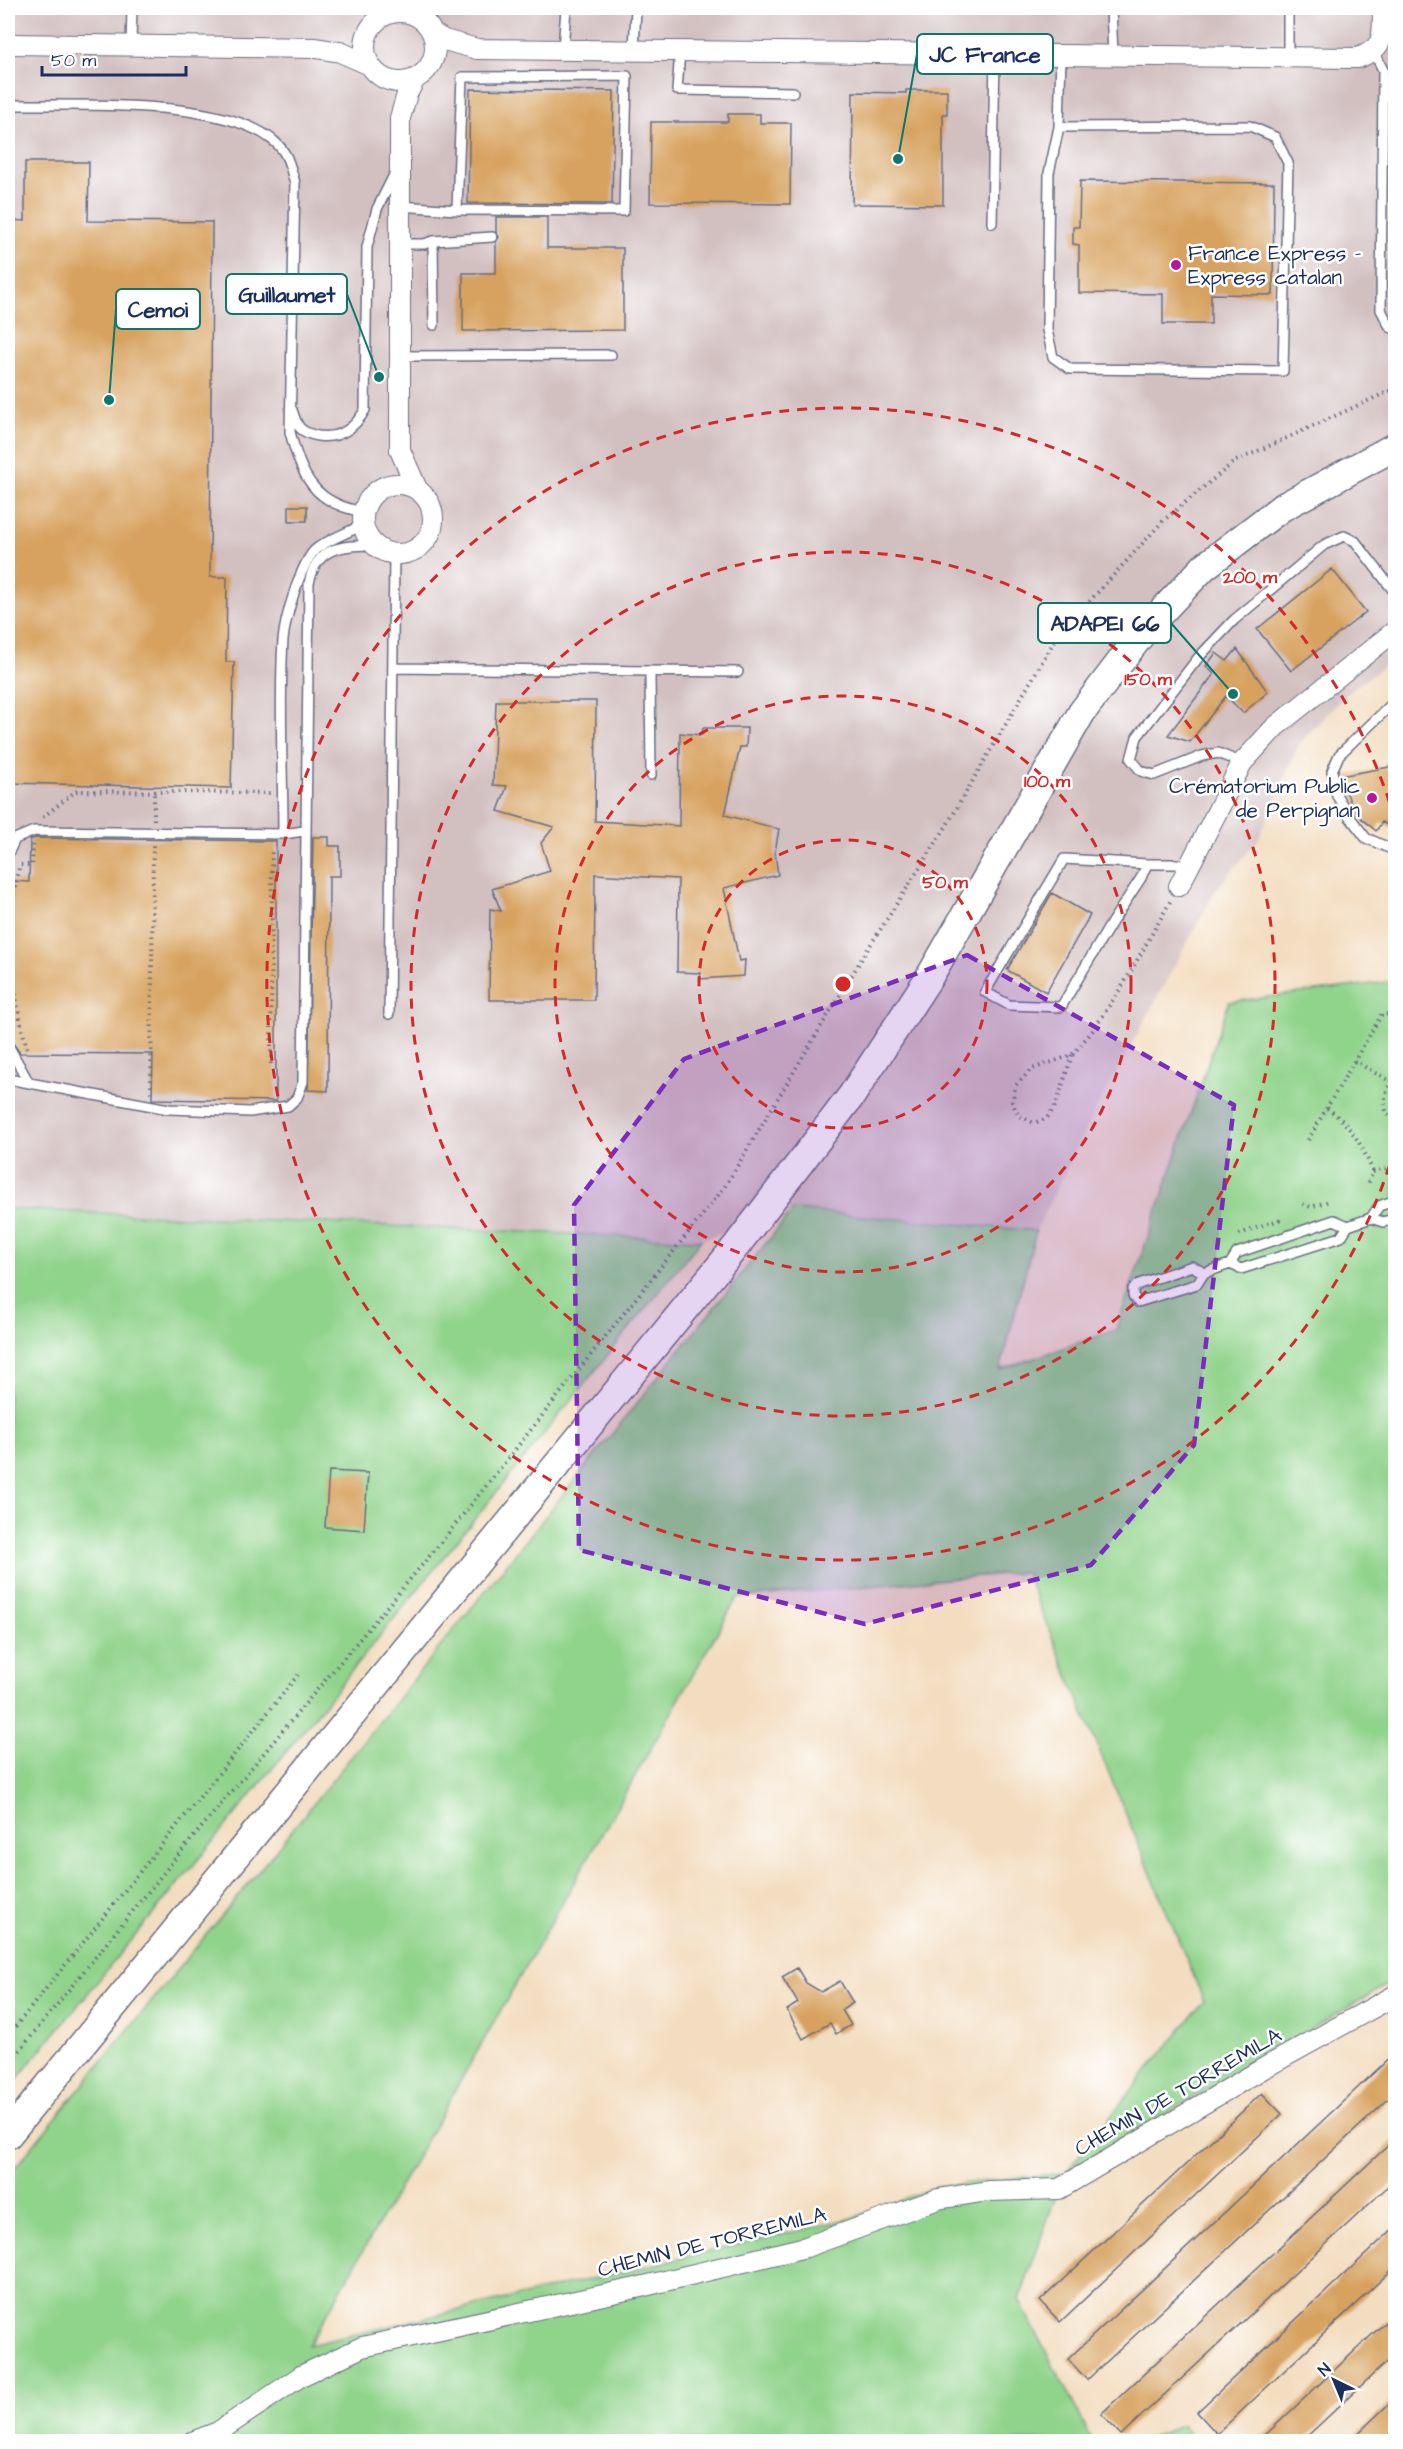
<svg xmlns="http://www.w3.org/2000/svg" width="1403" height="2449" font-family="'Architects Daughter',sans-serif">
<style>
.industrial{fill:#d2bfc0}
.green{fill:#90d38b;stroke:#568174;stroke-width:1.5;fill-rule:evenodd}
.building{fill:#d7a25e}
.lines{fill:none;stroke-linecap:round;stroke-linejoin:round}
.lane-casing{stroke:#676c80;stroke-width:12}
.street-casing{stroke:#676c80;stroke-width:22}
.secondary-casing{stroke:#676c80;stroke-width:30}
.path{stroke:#676c80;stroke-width:4;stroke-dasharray:1.5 4.5;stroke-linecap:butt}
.lane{stroke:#fff;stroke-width:9}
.street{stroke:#fff;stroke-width:20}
.secondary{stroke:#fff;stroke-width:27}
.marked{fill:#7b2cbf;fill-opacity:0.2;stroke:#7b2cbf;stroke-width:4.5;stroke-dasharray:12 8;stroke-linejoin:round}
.ring{fill:none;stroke:#d62828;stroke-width:3;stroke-dasharray:10 8}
.poi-dot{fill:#b5179e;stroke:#fff;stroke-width:2}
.labels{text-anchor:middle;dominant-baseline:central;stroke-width:5;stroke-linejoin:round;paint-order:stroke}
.poi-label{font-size:21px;fill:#1b2f5e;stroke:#fff;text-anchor:start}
.street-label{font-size:21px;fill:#1b2f5e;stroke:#fff}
.centre{fill:#d62828;stroke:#fff;stroke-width:3}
.ring-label{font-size:18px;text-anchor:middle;font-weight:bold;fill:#d62828;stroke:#fff;stroke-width:5;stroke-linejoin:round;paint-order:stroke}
.leader{fill:none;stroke:#0f766e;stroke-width:2}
.callout-dot{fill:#0f766e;stroke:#fff;stroke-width:2}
.callout{fill:#fff;stroke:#0f766e;stroke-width:2}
.callout-label{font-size:22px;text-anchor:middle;font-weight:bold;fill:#1b2f5e}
</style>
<rect width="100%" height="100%" fill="#fff"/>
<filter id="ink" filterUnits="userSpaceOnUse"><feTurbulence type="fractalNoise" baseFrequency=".0167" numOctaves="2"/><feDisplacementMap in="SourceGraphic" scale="12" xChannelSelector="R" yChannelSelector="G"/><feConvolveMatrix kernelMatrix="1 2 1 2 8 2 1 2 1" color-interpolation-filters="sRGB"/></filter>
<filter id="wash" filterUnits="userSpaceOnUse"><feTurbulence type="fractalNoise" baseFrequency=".008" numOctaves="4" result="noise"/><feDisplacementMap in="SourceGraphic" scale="24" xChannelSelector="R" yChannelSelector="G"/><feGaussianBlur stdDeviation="1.35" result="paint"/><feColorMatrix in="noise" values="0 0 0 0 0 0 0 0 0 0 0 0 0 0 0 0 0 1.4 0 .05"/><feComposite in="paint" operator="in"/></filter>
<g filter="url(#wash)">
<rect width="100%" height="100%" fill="#f3ddc0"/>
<path class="industrial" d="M8,8H1395V658L1347,693L1299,744L1258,840L1217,888L1095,1111L1036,1231L794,1210L701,1240L8,1209Z"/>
<path class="green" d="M1395,981V1980L1064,2173L1019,2300L1093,2441L8,2442V2176L271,1856L793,1210L1036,1231L1000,1370L1116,1330L1229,1002ZM1025,1572L1204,2001L1065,2173L939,2186L853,2218L309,2345L737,1598Z
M8,1209L701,1240L229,1822L8,2090Z
M1183,2424L1193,2441H1145Z"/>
<g id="blocks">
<path class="building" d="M470,89L614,91L612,204L468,203Z
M906,90H947V114H943V205L852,204L853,92L906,93Z
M728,114H760V123H791L790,204L650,203L651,122H728Z
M25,162H89L88,221L212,222L210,577H227L226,662H234L231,788L8,783V220L25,221Z
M1080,181L1274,183L1273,295L1211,294V324H1163V294L1079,293V245L1073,244V227H1079Z
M496,217H547V248H623V330L463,331V273H496V242L499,237L496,232Z
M289,506H307V521H289Z
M1332,569L1366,612L1291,671L1257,629Z
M1237,649L1268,692L1243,713L1226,696L1190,742L1168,735L1214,674L1206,666L1216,653L1227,661Z
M496,701H596L595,821L679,826L680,733L702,735L703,728H747L746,747H740L725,815L779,829L775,852L778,875L724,888L739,961L745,960L744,976L700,979L701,973L677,972L678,879L595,874L594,1000H489L490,909L501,911L492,889L550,871L541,843L554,827L498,811L507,786L493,785Z
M1395,766V829L1382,822L1376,831L1361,818L1351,804L1340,776Z
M313,837H329V846H340V876H329L328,1091L308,1090Z
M35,838L276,841V1101L152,1099L153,1054L20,1053L10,1039L12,961H9L10,881L29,882L30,840Z
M1052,893L1090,915L1046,992L1007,970Z
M329,1471L368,1473L364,1530L325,1527Z
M797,1968L806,1983L821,1992L840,1981L853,2003L842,2010L851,2025L836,2034L830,2023L803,2039L787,2010L798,2003L782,1977Z
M1395,2053V2093L1087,2380L1068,2359Z
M1262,2093L1282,2114L1060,2322L1040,2301Z
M1395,2139V2180L1121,2435L1101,2414Z
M1395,2227V2267L1217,2434L1197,2412Z
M1395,2313V2354L1301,2442H1258Z
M1395,2398V2442H1349Z"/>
</g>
</g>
<g filter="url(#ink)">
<use href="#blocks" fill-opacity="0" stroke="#676c80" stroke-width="1.5"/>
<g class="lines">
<g class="lane-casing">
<path id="lane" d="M1111,8L1113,55
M131,46L132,8
M563,50L566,8
M634,50L636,8
M680,51L677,90L793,92
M1374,52L1383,70L1381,310L1390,327L1396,330
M1288,57V8
M627,76L624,211L457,210L462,77Z
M8,105C76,106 224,97 275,142C288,153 290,167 295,183L290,432C302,477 314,504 364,512
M1059,127L1250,126L1275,137L1288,163L1283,371L1070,369L1053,357L1047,330L1049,173L1059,127L1061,55
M400,206L457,210
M992,223L995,54
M400,244H424L433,241
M434,325L433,241L492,237
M400,356L611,355
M292,410C294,415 296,424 300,428C304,432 313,435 318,436C340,439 354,429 365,410L367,247L377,209L395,173
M393,668L738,672
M650,671L651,775
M1396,700L1339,755L1332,771L1337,796L1349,816L1366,838L1396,851
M1242,763L1218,753L1202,756L1154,775L1141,771L1131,759L1137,737L1198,658L1234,620L1324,545L1344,536L1355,541L1396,594
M283,834C283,771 279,703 283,640C285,619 300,565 315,550C326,540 350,532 364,524
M8,854L15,839L34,831L283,834L304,831
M1147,864L1141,878L1112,922L1061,1007L1009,1005L985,992L1064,859L1147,864H1190
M389,1014L394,554
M8,1045L29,1083
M8,1079L169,1109L250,1112L288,1106L297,1098L303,1082L309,584C316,545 343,546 375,545
M1396,1200L1379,1206L1371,1218L1383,1222L1396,1218
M1348,1226L1371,1218
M1204,1273L1192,1266L1139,1284L1133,1289V1296L1138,1302L1197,1284L1204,1273L1230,1264L1241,1269L1341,1237L1348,1226L1334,1220L1237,1253L1230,1264"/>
</g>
<g class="street-casing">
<path id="street" d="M365 47a35 35 0 1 1 70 0a35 35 0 1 1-70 0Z
M432,33L444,40L477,49L1358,58C1387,47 1382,35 1383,8
M8,44L316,48L340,52L370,65
M415,79L407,94L400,118V450L417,489
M363 519a35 35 0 1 1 70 0a35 35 0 1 1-70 0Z
M1179,886L1242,763L1275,727L1396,630
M192,2442L218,2432L301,2376L362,2347L636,2288L806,2247L938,2199L988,2191L1059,2189L1264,2068L1396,1995"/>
</g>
<g class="secondary-casing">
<path id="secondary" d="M8,2135L737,1245L852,1095L930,976L1082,712L1147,627L1204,567L1281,508L1396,446"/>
</g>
<path class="path" d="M43,817L76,791L270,793
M154,820V792
M27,1048C14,1001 9,955 13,906C14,892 15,879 20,865H32L33,845
M1072,1055L1056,1105L1047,1118L1034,1123L1018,1115L1012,1102L1016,1085L1032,1069L1072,1055L1094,1029L1126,980L1171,900
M1354,1061L1390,1081
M271,1064L272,848
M1396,1076C1384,1088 1379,1113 1396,1123
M151,1093L153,845
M1327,1108C1351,1125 1362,1145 1373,1172L1367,1186
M1308,1140L1382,1014L1396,1015
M1373,1172L1396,1166
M1303,1204L1311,1207L1329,1201
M1239,1234L1279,1220L1280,1216
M8,2036L298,1675
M8,2065L174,1860L438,1546L724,1188L864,955L944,830L1056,638L1164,520L1234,462L1396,388"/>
<use href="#lane" class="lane"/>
<use href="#street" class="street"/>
<use href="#secondary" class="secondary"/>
</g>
</g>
<path class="marked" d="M967,955L1234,1105L1194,1445L1091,1565L865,1624L579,1550L574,1205L684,1059Z"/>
<g class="ring">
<circle cx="843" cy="984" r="144"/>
<circle cx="843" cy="984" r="288"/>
<circle cx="843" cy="984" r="432"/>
<path d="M1395 1148A576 576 0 1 1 1395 820"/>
</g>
<g class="poi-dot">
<circle cx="1176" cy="265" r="6"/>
<circle cx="1372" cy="798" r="6"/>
</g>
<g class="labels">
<g class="poi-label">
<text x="1188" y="253">France Express -<tspan x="1188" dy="24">Express catalan</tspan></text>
<text x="1360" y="786" text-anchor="end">Crématorium Public<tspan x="1360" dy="24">de Perpignan</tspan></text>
</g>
<g class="street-label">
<text transform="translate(1178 2092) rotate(-30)">CHEMIN DE TORREMILA</text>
<text transform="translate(712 2242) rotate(-14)">CHEMIN DE TORREMILA</text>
</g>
</g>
<circle cx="843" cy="984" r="9" class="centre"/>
<g class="ring-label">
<text x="1250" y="583">200 m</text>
<text x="1148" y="685">150 m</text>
<text x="1047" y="787">100 m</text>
<text x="945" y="888">50 m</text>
</g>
<path class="leader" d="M898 159L917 54M379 377L347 294M109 400L116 309M1233 694L1171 623"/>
<g class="callout-dot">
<circle cx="898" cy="159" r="6"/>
<circle cx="379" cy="377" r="6"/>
<circle cx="109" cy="400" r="6"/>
<circle cx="1233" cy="694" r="6"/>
</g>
<g class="callout">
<rect x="917" y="34" width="136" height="40" rx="6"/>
<rect x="226" y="274" width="121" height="40" rx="6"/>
<rect x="116" y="289" width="84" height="40" rx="6"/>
<rect x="1038" y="603" width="133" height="40" rx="6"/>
</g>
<g class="callout-label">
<text x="985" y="62">JC France</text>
<text x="287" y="302">Guillaumet</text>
<text x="158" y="317">Cemoi</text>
<text x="1105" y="631">ADAPEI 66</text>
</g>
<rect width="1403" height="2449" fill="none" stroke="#fff" stroke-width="30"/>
<g transform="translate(1334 2380) rotate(317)" stroke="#ffffff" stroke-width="4.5" paint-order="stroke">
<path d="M0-4.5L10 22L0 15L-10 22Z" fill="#1b2f5e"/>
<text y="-9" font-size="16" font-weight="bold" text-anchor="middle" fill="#1b2f5e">N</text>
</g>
<path d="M42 66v9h144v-9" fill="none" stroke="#1b2f5e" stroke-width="3"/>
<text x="51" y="66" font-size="18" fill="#1b2f5e" stroke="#ffffff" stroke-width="4.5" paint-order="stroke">50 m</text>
</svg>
